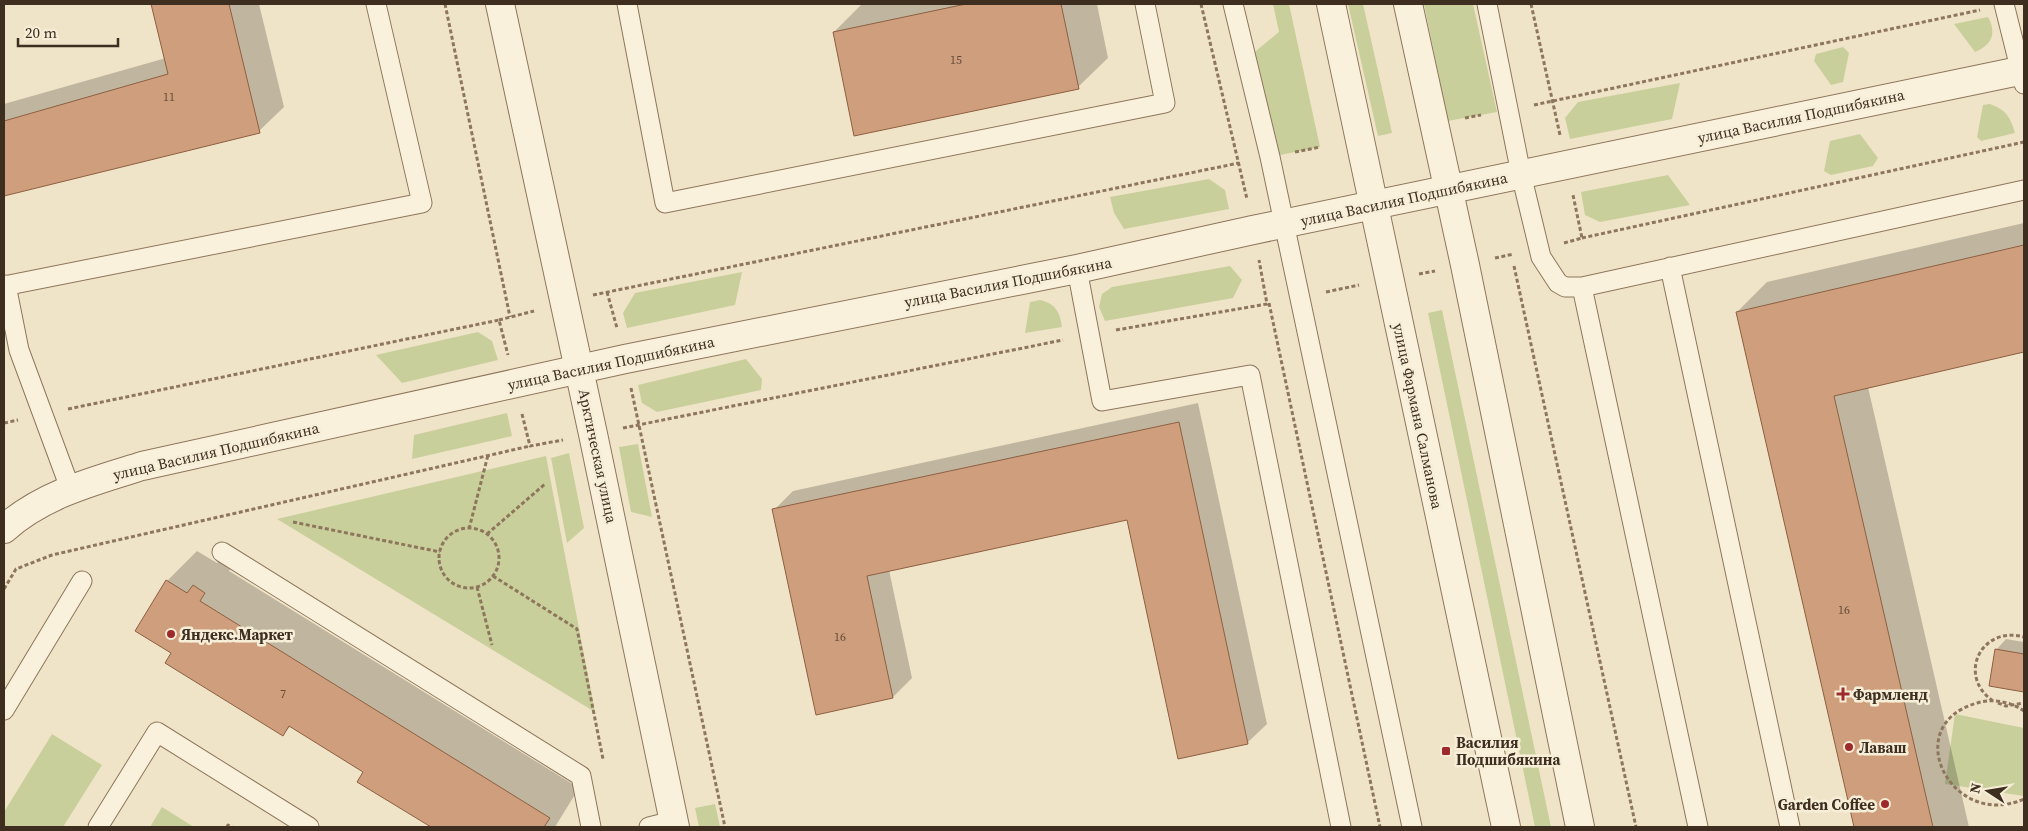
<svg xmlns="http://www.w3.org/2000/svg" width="2028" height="831" font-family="'Source Serif 4',serif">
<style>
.green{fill:#c9cf9b}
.shadow{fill:#0003}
.building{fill:#cf9f7d;stroke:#8d5f41}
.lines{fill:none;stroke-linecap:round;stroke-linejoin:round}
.service-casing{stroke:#8d765c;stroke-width:21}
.minor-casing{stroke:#8d765c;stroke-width:30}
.tertiary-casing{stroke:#8d765c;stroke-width:30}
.path{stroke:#8d765c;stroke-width:3;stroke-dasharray:4 2.5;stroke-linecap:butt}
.service{stroke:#faf1dc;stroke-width:19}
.minor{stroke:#faf1dc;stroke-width:28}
.tertiary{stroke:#faf1dc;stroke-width:28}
.poi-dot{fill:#9e2a2b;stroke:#f7eed8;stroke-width:2}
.labels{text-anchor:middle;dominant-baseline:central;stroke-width:5;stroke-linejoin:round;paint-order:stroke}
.number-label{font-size:12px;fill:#624a37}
.street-label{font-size:15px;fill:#3d2e20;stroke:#f7eed8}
.poi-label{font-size:15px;font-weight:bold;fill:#3d2e20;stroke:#f7eed8;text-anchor:start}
</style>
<rect width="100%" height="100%" fill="#f0e4c8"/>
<path class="green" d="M1273,4H1289L1320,147L1270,157L1246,59L1279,32Z
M1348,4H1363L1392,133L1378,136Z
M1424,4H1473L1497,112L1448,121Z
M1988,17C1997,33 1992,45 1975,52L1954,24Z
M1843,47L1849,53L1843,82L1831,85L1814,61L1816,54Z
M1680,83L1672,119L1570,139L1565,118L1578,102Z
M1990,104C2006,110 2010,116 2015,133L1981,141L1977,137L1983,105Z
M1860,134L1878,158L1873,166L1831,175L1824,171L1830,141Z
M1668,175L1690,205L1600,222L1585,215L1581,192Z
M1209,179L1225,190L1229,209L1124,229L1114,213L1110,197Z
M1230,266L1242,280L1233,298L1105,321L1099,307L1102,294L1112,287Z
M742,272L735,305L627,328L623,313L635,293Z
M1040,300C1056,304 1060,312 1062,327L1025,333L1030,302Z
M1442,310L1551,827H1535L1428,313Z
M478,332L492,341L498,360L402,383L376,355Z
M746,359L762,379L761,390L657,412L642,403L638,385Z
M507,413L512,436L412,459L414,435Z
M638,444L652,517L631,512L619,447Z
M569,453L584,528L567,543L551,458Z
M546,456L595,712L277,519Z
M1955,714L2024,728V796L1945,784Z
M52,734L102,765L63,827H4V812Z
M715,804L720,827H699L695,808Z
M162,807L194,827H150Z"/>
<path class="shadow" d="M152,4H259L284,107L259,131L4,194V104L166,58Z
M862,4H1097L1108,58L1078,87L834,32Z
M2024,223V351L1868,387L1969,827H1856L1737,312L1767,282Z
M1198,403L1267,724L1247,743L1128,518L889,570L912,678L893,697L774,510L793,491Z
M197,551L217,563L224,556L234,562L229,571L579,788L555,827H433L359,781L365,771L291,726L283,734L173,653L167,581Z
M2006,639L2024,642V690L1991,685L1996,650Z"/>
<path class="building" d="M151,4H229L260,133L4,196V121L168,74Z
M966,4H1061L1079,89L854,136L833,32Z
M2024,245V352L1834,396L1933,827H1854L1736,312Z
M1179,422L1248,744L1178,759L1127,520L867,576L893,698L816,715L772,509Z
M166,580L187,593L193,585L205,593L200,601L550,818L544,827H431L357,782L363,772L289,726L283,736L165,663L171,653L135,631Z
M1995,649L2024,654V692L1989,686Z"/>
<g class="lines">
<g class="service-casing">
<path id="service" d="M627,4L665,203L1165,103L1145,4
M1233,4L1270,157L1412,827
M1487,4L1521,174L1541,257L1558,283L1565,287H1582L2024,190
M2004,4L2024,84
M1670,267L1790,827
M1077,269L1102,401L1250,375L1341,827
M6,285L19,350L70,488
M4,286L422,203L376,4
M1582,287L1698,827
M222,552L581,776L591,827
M4,710L82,581
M98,827L157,732L309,827
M649,827L673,821"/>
</g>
<g class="minor-casing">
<path id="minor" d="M500,4L593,434L675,827
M4,529C43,494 94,481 142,466L625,359L1077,269L1253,230L2024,70"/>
</g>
<g class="tertiary-casing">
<path id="tertiary" d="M1331,4L1506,827
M1408,4L1465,265L1580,827"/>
</g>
<path class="path" d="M445,4L510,317
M1201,4L1247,199
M1531,4L1560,135
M1534,105L1980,10
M1465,118L1481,115
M1295,152L1320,147
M1582,238L2024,142
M1564,243L1582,238L1573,195
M1495,258L1514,254
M1514,266L1636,827
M1419,274L1435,271
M607,292L617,328
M1326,292L1359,285
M593,295L1239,163
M1269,303L1380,827
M499,320L534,311
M1116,330L1267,304L1259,260
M631,388L725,827
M68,409L499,320L508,355
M522,414L530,446L563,440
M4,423L18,420
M623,428L1063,340
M293,522L440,552
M439 558a30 30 0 1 1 60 0a30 30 0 1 1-60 0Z
M469,529L488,455
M487,534L545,484
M493,576L577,629L603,759
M477,587L492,645
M4,589L16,569L52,555L530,446
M1993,701C1956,675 1982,625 2024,637
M1998,703L2006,706L2024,703
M2024,711C2011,702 1993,698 1977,703C1898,725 1951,831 2024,799
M227,827L228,825L232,827"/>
<use href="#service" class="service"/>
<use href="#minor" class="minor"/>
<use href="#tertiary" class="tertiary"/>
</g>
<g class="poi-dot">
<circle cx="171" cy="634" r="5"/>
<path d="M1840.5 686.5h5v5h5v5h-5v5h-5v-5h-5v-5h5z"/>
<circle cx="1849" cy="747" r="5"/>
<rect x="1441" y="746" width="10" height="10" rx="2.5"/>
<circle cx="1885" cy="804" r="5"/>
</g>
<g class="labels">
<g class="number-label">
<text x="956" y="60">15</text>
<text x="169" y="97">11</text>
<text x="1844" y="610">16</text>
<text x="840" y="637">16</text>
<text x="283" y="694">7</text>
</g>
<g class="street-label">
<text transform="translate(1801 116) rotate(-12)">улица Василия Подшибякина</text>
<text transform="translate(1404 199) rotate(-12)">улица Василия Подшибякина</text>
<text transform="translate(1008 282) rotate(-11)">улица Василия Подшибякина</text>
<text transform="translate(611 363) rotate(-12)">улица Василия Подшибякина</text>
<text transform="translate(1418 416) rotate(78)">улица Фармана Салманова</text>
<text transform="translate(216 451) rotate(-13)">улица Василия Подшибякина</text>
<text transform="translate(598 456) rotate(78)">Арктическая улица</text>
</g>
<g class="poi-label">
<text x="181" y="634">Яндекс.Маркет</text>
<text x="1853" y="694">Фармленд</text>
<text x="1456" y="742">Василия<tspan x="1456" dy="17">Подшибякина</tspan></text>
<text x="1859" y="747">Лаваш</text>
<text x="1875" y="804" text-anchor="end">Garden Coffee</text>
</g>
</g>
<rect width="2028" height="831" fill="none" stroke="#3d2e20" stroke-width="10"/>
<g transform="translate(1988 791) rotate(282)" stroke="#f7eed8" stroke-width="4" paint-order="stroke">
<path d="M0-4L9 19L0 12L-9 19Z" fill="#3d2e20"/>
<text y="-8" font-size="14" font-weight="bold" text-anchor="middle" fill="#3d2e20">N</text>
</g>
<path d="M18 38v8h100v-8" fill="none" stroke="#3d2e20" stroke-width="2.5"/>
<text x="25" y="38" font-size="15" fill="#3d2e20" stroke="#f7eed8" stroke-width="4" paint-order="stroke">20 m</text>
</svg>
